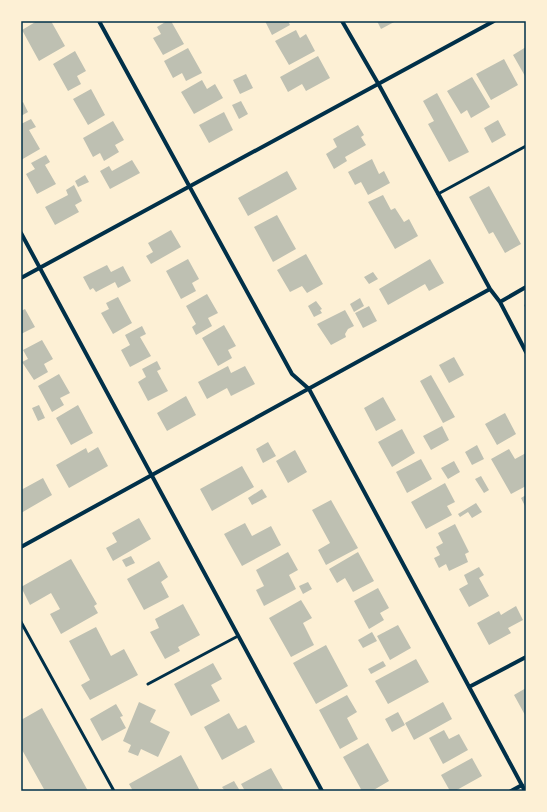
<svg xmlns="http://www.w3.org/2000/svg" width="547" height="812" font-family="Karla,sans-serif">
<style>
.building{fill:#bec0b2}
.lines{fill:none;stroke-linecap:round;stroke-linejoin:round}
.path{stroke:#003049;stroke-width:2.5}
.service{stroke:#003049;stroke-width:3}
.minor{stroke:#003049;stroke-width:4}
.neatline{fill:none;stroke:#003049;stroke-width:1.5}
</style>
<rect width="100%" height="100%" fill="#fdf0d5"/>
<path class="building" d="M37,21H51L65,46L39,61L22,30Z
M167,21H171L184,44L163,55L153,38L161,34L157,27Z
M265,21H288L290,25L272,35Z
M377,21H396L381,29Z
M296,30L300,38L306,34L315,51L289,65L275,41Z
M526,47V75L525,76L513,55Z
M188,48L202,73L186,81L182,73L173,78L164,61Z
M75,51L86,71L77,76L81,84L68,91L53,64Z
M318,56L330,78L306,91L302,84L288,92L280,77Z
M504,59L518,85L491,100L476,74Z
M246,74L253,88L240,94L233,80Z
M472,77L490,107L471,118L467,110L461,114L447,91Z
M202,80L207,89L215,84L223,98L194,114L181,92Z
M91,89L105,115L88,125L73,99Z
M437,93L469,152L449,162L428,124L434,121L423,101Z
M241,101L248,114L239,119L232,105Z
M23,102L28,112L21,116V103Z
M224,112L233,130L209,143L199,125Z
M31,119L36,127L29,130L40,149L21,160V124Z
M498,120L506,135L492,143L484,128Z
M113,121L124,140L115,145L119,152L104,161L100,153L93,157L83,138Z
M358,125L364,135L361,137L366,145L345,157L347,161L334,169L326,154L337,147L333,139Z
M46,155L50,162L45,165L56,184L37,194L26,174L35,169L31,163Z
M372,159L379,174L384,171L390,183L368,195L361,182L355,185L348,172Z
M132,160L140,173L110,189L100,171L109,166L112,171Z
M287,171L297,189L248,216L238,198Z
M85,175L89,182L78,187L75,181Z
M74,185L82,201L75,205L79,212L55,225L45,207L68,195L66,190Z
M489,186L521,244L505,253L493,232L489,234L469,197Z
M383,195L391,210L395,208L404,222L409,219L418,236L395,249L368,202Z
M277,215L296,249L273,262L254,227Z
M171,230L181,247L151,264L146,256L153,252L148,243Z
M306,254L323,284L307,293L302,286L290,292L277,270Z
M188,259L199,279L192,283L196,291L181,299L166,271Z
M430,259L444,283L429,291L425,284L388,305L379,289Z
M107,265L111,272L123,266L131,281L118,288L115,282L96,292L93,288L90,290L83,277Z
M373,272L378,279L369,284L364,277Z
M207,294L218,313L208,318L212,326L196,335L192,327L196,324L186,306Z
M118,297L132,323L113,334L101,313L109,309L106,303Z
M360,298L364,306L354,312L350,304Z
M316,301L322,309L320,310L322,313L314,317L308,306Z
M369,306L377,321L363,328L355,313Z
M25,309L35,327L21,334V311Z
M345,310L354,326L348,329L345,334L346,337L331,345L317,324Z
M224,325L236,346L228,350L232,358L218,366L202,338Z
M142,326L146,334L140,337L151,356L130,367L121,350L130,345L125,335Z
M42,340L53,359L44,364L48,372L34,380L22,362L28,359L23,350Z
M454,357L464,375L449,383L439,365Z
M157,361L161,369L157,371L168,391L148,401L138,382L146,377L142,369Z
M228,366L231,373L245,366L255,384L231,396L227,388L207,399L198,382Z
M59,374L70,393L60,398L64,405L52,412L38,386Z
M431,375L455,417L443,423L420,381Z
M186,396L196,415L167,431L157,413Z
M383,397L396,420L376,431L364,408Z
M39,405L45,418L38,421L32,408Z
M78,405L93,433L71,445L56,418Z
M505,413L516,434L497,445L485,424Z
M442,426L449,440L431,450L423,436Z
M402,429L415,453L392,467L378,442Z
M268,442L276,456L263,463L256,449Z
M477,445L484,459L472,465L465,452Z
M98,447L108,466L69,488L56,465L86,448L88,453Z
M509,449L515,459L526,453V486L511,494L491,459Z
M295,450L307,472L288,483L276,461Z
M421,459L432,479L407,493L396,472Z
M454,461L460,472L448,479L441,468Z
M242,466L254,487L212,511L200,489Z
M481,476L489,490L484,493L475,479Z
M43,478L52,495L21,513V490Z
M445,483L455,502L447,506L452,515L426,529L411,502Z
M262,489L267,497L252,505L248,498Z
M526,495V508L521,498Z
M331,500L358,548L326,565L318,550L330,543L312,510Z
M476,503L482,512L472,518L468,512L460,517L458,514Z
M139,518L151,539L113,561L106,548L117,542L112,533Z
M245,523L252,536L271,526L281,545L242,566L224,534Z
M455,524L469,552L465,554L468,562L449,571L446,564L439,568L434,558L440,555L436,547L443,543L438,533Z
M288,552L298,570L289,575L296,589L264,606L256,590L264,586L256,570Z
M358,552L374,581L353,592L345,578L337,583L329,569Z
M131,556L135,563L126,567L122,560Z
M71,559L97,604L94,606L98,613L61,634L50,614L60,609L51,593L30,605L21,587Z
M159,561L168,577L161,582L169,597L144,610L127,579Z
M479,567L484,575L479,578L489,596L469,607L459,589L468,584L464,575Z
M308,582L312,589L303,594L299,586Z
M378,588L389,608L380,613L384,620L369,629L354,601Z
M301,600L312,618L303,623L314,645L291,657L269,618Z
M183,604L200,635L178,647L180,651L165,659L150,632L159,628L155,619Z
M516,606L523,620L508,628L511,633L489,645L477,623L499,611L501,615Z
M398,625L411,648L390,660L377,636Z
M96,627L111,656L124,649L138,675L90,700L81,685L90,680L69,641Z
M372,632L377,641L363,648L358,640Z
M326,645L348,686L316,704L293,663Z
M416,659L429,682L388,704L375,681Z
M383,661L386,666L371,674L368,669Z
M213,663L222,679L211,685L220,701L191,716L174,684Z
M526,688V714L525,715L514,695Z
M347,695L357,712L347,718L358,739L340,749L319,710Z
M139,702L156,710L150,722L170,732L158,757L141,749L138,756L128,752L131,745L123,741Z
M443,702L452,719L414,740L405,723Z
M116,704L123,716L120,717L126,728L102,741L90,719Z
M42,708L88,791H45L21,748V720Z
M398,712L405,725L392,732L385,719Z
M229,713L238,729L246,725L255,742L222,760L204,727Z
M444,730L449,739L459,734L468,750L443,764L429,738Z
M368,743L389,781L372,791H362L343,757Z
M181,755L200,791H133L129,784Z
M472,758L482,776L455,791H450L441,775Z
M271,768L284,791H245L241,784Z
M234,781L240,791H225L222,787Z"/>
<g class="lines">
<path class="path" d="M526,305V306"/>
<path class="service" d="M438,194L526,146
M21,622L114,791
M148,684L238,636"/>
<path class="minor" d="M99,21L292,374L309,389L525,791
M342,21L379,85L490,289L500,302L526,352
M21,233L322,791
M21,278L494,21
M500,302L526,287
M21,547L490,289
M469,687L526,657
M511,791L522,785"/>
</g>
<rect width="547" height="812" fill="none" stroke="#fdf0d5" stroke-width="44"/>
<rect x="22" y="22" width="503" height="768" class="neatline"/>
</svg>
